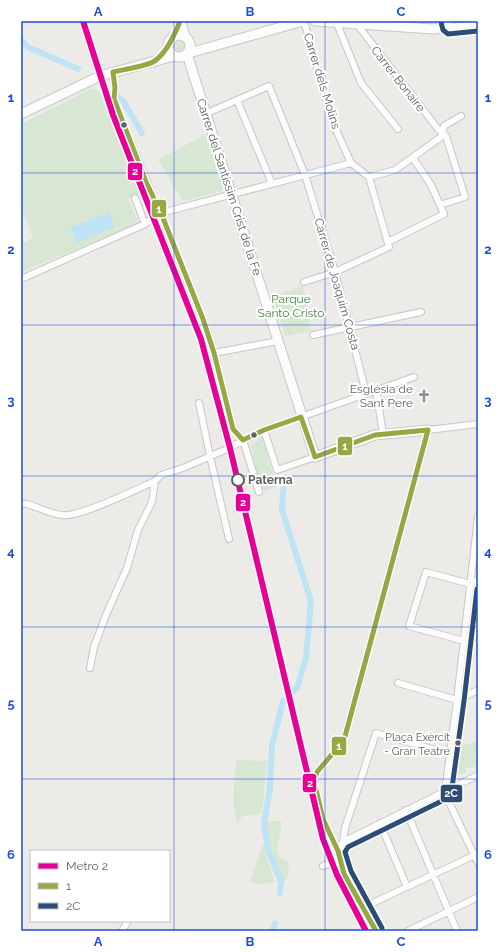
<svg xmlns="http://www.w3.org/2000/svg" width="499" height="952" font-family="Raleway,sans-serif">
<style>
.green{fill:#d8e7d4}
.water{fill:#bee3f4}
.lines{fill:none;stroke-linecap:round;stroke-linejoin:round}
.canal{stroke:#bee3f4;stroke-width:6}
.street-casing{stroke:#c7c7c7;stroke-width:8}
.secondary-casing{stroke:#c9c9c9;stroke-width:11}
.street{stroke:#fcfcfc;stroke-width:6}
.secondary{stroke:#fcfcfc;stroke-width:9}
.rail{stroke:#e3e2e2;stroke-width:1.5;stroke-dasharray:1 5;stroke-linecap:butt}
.bus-1-casing{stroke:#fff;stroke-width:8}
.bus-2-casing{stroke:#fff;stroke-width:8}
.bus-1{stroke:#96a843;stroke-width:5}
.bus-2{stroke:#2d4d76;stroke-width:5}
.metro-1-casing{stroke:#fff;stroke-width:9}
.metro-1{stroke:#e70095;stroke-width:6}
.grid{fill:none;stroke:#1d4ed8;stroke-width:1;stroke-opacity:0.55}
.bus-dot{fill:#5d6165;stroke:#fff;stroke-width:1.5}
.stop-dot{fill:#fff;stroke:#5d6165;stroke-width:2}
.labels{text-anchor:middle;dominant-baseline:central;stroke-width:4;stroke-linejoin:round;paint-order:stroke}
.bus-label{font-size:11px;fill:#5d6165;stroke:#fff;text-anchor:end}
.street-label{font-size:12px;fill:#5d6165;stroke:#fff}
.park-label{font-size:12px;fill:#41853c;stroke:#fff}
.poi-label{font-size:12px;fill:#5d6165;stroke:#fff;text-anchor:end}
.stop-label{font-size:12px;font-weight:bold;fill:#5d6165;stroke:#fff;text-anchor:start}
.line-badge{stroke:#fff;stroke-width:1.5}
.badge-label{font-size:11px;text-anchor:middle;font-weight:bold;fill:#fff}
.neatline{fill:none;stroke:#1d4ed8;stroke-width:1.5}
.grid-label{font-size:13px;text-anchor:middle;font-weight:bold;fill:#1d4ed8}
</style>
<rect width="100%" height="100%" fill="#ecebe8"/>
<path class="green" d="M172 46a7 7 0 1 1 14 0a7 7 0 1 1-14 0Z
M93,88L99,91L140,194L128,199L139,224L21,272V244L33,238L21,206V124Z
M206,134L224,187L222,191L183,201L158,160Z
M303,286L311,331L285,336L273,296Z
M262,437L273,475L276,474L277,487L260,492L251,445Z
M475,742L478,748V764L475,765L476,767L465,768L467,772L457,775L453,772L457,765L458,746Z
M236,760L267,761L262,812L257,815L242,816L238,824C230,807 235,779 236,760Z
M266,821H280L282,823L277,850L280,858L288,861L289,874L282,886L281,877L270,849Z
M263,843L266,856L275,882L259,884L250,882Z"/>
<path class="water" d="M109,212L115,227L77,243L70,228Z"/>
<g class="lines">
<path class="canal" d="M21,40L28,47L78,69
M118,97L123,101L142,133
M284,481L282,510L311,601L306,658L297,688L291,693
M280,893L281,881L268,850L264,823L270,788L272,746L283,701
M272,931L275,924"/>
<g class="street-casing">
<path id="street" d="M182,21L187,38
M304,21L333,123L351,163L369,177L389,247L335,272L304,282
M336,21L361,83L398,129
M356,23L438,129L446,136L465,197L440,205
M449,27L478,24
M174,37L180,21
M113,72L115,88L114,99L116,106L203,319L214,353L233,429L243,440L259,492
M237,100L272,184
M205,114L269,86L305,175L335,272L366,393
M369,177L395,170L441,137L444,126L461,116
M135,198L145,224
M388,242L444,214L431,185L413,158
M21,279L145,224L161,213L351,163
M313,335L421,312
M214,353L278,341
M376,389L383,434
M199,403L210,456L229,539
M264,430L277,470L315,457
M21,504H27C38,507 50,514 62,515C79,518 137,489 155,481
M478,517L457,700L445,792L447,798L478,863
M478,580L470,584L426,572L409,626L464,641L478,635
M90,668L94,647L106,615L127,568L138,530L152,502L155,481L161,475L183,468L227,449L264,430L414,377
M398,683L457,700
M457,700L478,690
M406,810L457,931
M380,823L407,887
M343,842L478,775
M338,851L343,842L345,828L376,733L450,754
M323,866L339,859
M362,908L477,854
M122,931L128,921
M376,931L344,874L338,851L323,819L314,781L317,772L344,740L428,430L478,424
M408,931L478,897"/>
</g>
<g class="secondary-casing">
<path id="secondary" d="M315,21L433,29L449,27L448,21
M168 46a11 11 0 1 1 22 0a11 11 0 1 1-22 0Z
M189,53L303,21
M187,54L315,457L375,435L428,430
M21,114L100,76L174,56"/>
</g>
<use href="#street" class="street"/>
<use href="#secondary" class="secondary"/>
<path class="rail" d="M216,401L223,456L233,496L242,536L261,591
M262,585L267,618
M271,635L280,659"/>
<g class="bus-1-casing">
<path id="bus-1" d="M180,21C175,34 165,55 153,62C146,66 122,70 113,72L115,88L114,99L146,182L161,213L203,319L214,353L233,429L243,440L264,430L301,417L315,457L375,435L428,430L344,740L317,772L314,781L323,819L338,851L344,874L376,931"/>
</g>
<g class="bus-2-casing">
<path id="bus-2" d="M441,22L443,30L448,34L478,31
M382,928L351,871L345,852L348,847L448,798L451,795L464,701L477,589L478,588"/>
</g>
<use href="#bus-1" class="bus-1"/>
<use href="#bus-2" class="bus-2"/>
<g class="metro-1-casing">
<path id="metro-1" d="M83,21L113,115L201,339L230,448L323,839L337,875L366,931"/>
</g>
<use href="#metro-1" class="metro-1"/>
</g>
<path class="grid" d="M174,21V931M325,21V931M21,173H478M21,325H478M21,476H478M21,627H478M21,779H478"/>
<defs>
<g id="church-bare" transform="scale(1.08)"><path d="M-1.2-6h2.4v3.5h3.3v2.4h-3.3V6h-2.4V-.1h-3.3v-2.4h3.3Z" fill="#8f9193" stroke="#fff" stroke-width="2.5" paint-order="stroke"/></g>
</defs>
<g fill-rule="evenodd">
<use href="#church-bare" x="424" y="396"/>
</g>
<g class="bus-dot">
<circle cx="124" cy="125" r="3.5"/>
<circle cx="254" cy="435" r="3.5"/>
<circle cx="458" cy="743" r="3.5"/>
</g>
<circle class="stop-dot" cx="238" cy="480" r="6"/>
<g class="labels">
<g class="bus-label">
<text x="450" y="737">Plaça Exèrcit<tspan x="450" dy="14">- Gran Teatre</tspan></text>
</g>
<g class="street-label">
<text transform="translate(398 79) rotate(52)">Carrer Bonaire</text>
<text transform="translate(322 81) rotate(73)">Carrer dels Molins</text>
<text transform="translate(229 187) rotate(72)">Carrer del Santíssim Crist de la Fe</text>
<text transform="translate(337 284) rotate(74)">Carrer de Joaquim Costa</text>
</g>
<g class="park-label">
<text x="291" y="299">Parque<tspan x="291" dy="14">Santo Cristo</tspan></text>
</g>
<g class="poi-label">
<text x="413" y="389">Església de<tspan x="413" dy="14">Sant Pere</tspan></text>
</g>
<g class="stop-label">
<text x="248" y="480">Paterna</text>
</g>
</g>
<g class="line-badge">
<rect x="127" y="162" width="16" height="19" rx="4" fill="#e70095"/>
<rect x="151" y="199" width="16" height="19" rx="4" fill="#96a843"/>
<rect x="337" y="436" width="16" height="20" rx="4" fill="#96a843"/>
<rect x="235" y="493" width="16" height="19" rx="4" fill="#e70095"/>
<rect x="331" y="736" width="16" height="20" rx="4" fill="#96a843"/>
<rect x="302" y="773" width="15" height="20" rx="4" fill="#e70095"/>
<rect x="440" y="784" width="23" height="19" rx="4" fill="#2d4d76"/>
</g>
<g class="badge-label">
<text x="135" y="175">2</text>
<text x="159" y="213">1</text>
<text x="345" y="450">1</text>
<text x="243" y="506">2</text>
<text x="339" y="750">1</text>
<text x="310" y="787">2</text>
<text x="451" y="797">2C</text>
</g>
<rect width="499" height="952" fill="none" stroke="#ffffff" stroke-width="44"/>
<rect x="30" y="850" width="140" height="72" fill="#ffffff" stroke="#bec0c1"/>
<rect x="38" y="863" width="20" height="6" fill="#e70095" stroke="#bec0c1"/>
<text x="66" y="870" font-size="12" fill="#5d6165">Metro 2</text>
<rect x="38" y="883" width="20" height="6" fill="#96a843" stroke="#bec0c1"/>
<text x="66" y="890" font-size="12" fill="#5d6165">1</text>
<rect x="38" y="903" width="20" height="6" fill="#2d4d76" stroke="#bec0c1"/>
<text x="66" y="910" font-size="12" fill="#5d6165">2C</text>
<rect x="22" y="22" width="455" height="908" class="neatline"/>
<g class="grid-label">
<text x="98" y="16">A</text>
<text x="250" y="16">B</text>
<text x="401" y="16">C</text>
<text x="11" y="102">1</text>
<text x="488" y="102">1</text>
<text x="11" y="254">2</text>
<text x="488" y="254">2</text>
<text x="11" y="405">3</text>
<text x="488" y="405">3</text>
<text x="11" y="556">4</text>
<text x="488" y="556">4</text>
<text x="11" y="708">5</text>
<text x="488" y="708">5</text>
<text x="11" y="859">6</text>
<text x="488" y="859">6</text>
<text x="98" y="946">A</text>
<text x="250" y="946">B</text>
<text x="401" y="946">C</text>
</g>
</svg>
